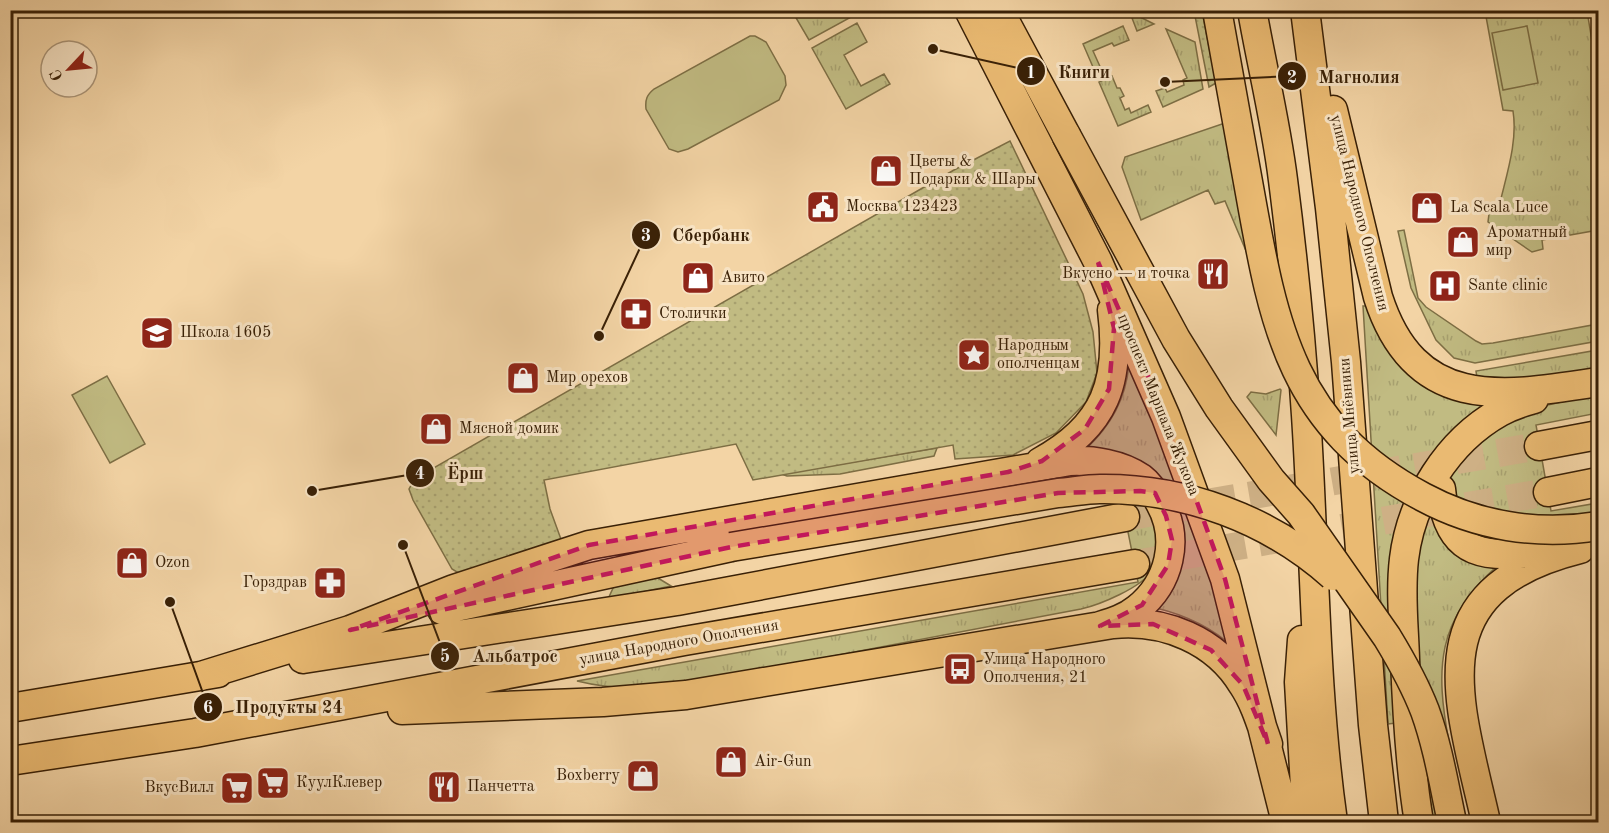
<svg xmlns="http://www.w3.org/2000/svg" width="1609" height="833" font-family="'Old Standard TT',serif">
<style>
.grass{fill:url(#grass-tufts);stroke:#7d6e44;stroke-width:1.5}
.park{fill:url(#park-dots);stroke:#7d6e44;stroke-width:1.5}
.pitch{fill:#c1bb82;stroke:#7d6e44;stroke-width:1.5}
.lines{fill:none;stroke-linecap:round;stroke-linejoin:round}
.major-tunnel{stroke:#ceb085;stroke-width:28;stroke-dasharray:28 14;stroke-linecap:butt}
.major-casing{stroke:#392006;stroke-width:31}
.major{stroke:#eaba72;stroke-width:28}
.major-bridge-casing{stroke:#392006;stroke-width:31;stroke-linecap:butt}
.major-bridge{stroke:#eaba72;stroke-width:28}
.marked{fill:#c2185b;fill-opacity:0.2;stroke:#c2185b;stroke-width:4.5;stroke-dasharray:12 8;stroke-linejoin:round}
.labels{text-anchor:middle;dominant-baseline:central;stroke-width:6;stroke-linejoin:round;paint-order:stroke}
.poi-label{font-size:16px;fill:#392006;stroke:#f7e3c4;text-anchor:start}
.street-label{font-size:16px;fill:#392006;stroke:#f7e3c4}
.leader{fill:none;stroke:#392006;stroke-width:2}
.callout-dot{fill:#392006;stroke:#f7e3c4;stroke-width:2}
.mark-label{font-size:18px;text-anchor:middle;font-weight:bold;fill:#fff}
.callout-label{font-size:18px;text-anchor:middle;font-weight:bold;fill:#392006;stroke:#f7e3c4;stroke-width:6;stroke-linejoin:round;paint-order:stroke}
</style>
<defs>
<pattern id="grass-tufts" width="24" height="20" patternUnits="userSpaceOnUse" patternTransform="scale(1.5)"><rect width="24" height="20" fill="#c1bb82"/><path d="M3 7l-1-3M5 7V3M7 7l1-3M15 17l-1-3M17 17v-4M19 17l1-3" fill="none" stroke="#a7a06f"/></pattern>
<pattern id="park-dots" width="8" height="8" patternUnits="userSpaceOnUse" patternTransform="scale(1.5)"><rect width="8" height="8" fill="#c1bb82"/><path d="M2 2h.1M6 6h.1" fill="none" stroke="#a7a06f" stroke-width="1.8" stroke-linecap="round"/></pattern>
</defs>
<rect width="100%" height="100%" fill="#f3d4a5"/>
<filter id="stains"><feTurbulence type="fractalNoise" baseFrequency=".00333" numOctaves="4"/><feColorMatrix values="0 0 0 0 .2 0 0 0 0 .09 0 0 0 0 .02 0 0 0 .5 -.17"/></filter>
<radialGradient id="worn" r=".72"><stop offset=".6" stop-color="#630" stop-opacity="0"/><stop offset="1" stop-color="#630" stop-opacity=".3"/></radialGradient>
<path class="grass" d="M792,11H850L853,16L809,40Z
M1485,11H1587L1598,77V230L1542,240L1543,249L1532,252L1488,222L1490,206L1499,207C1506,176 1518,142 1513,111L1503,110Z
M1138,16L1154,24L1137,31L1132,18Z
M857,23L867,42L844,55L861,86L884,74L890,84L846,109L812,48Z
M1123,26L1129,40L1114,46L1112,43L1093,51L1102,71L1096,74L1083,44Z
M1166,29L1195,42L1203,89L1163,107L1156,91L1165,88L1167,92L1184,85L1183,80L1187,78Z
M1112,76L1117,88H1120L1124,96L1120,98L1125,110L1129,108L1131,113L1148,105L1151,112L1118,126L1099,82Z
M1225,123L1249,258L1225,201L1215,204L1208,190L1141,220L1122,167L1125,157Z
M1404,230L1418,298L1426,307L1476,341L1482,344L1493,343L1598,324V341L1475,363L1454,358L1436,340L1411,288L1398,231Z
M1363,306H1366L1374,323L1487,403L1424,473L1396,723L1388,724Z
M1598,350V369L1511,381L1477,378L1476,371Z
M1129,364L1175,470L1233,647C1211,627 1185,615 1156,608C1175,577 1190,559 1182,520L1086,449C1111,425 1126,399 1129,364Z
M1280,389L1281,390L1276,435L1247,397L1251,392L1266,394Z
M1598,394V413L1536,425L1551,511L1598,503V535L1500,548L1456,524L1449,472L1476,442L1534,408Z
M937,448L934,456L840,474L787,476L781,474Z
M1118,482L1163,520C1160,532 1157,560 1151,571C1143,587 1099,605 1081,609L685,684C644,688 618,691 577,681L1138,582Z
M1428,507L1496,567C1437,620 1435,668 1449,742C1454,769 1459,796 1464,822H1433L1427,776L1412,584Z
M653,575L671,586L608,599L615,584Z"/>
<path class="park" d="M1194,11H1202L1216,83L1209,87Z
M1010,141L1083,294L1093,332L1097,373L1086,402L1056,433L1013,455L955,459L953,445L753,480L736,444L544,480L550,509L562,542L460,574L452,569L413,500L409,489L413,482L423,474L954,170Z"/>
<path class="pitch" d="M1527,26L1538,83L1503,90L1492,33Z
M750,36H755L766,42L785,76L786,85L779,100L688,149L678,152L669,149L646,109C645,99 647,95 654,89Z
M107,376L145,444L110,463L72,395Z"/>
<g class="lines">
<path class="major-tunnel" d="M1125,517L1539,446
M1135,564L1548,492"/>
<g class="major-casing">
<path id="major" d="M969,10L1098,262L1166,417L1225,579L1286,822
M999,10L1066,135
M1252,10C1262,67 1276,123 1283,180C1293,258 1301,337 1306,415C1315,551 1314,688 1333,822
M1305,10L1330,208L1346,362L1373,725L1384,822
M1333,110L1378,297C1415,412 1501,397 1598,382
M1539,446L1598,435
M1040,462C1106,426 1121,381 1112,310
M1441,489C1448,560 1487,557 1546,552
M1548,492L1598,482
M442,610L731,547
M1302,640L1299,682L1307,822
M303,659L677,601L1125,517
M201,676L350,630L454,589L589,545L1070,461C1093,460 1121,464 1141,478C1149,484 1155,493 1160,503C1180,539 1170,583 1137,609C1126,618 1113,622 1100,626
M10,708L218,673
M402,710L603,702L686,695L1113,624C1164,619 1216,640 1243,685C1255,703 1261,724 1268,744
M10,761L195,733L684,641L1135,564
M1419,822C1410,769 1407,713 1405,659C1404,625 1400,593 1404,559C1411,500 1448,441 1500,412C1511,406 1523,402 1534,399
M1486,822C1458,697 1416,590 1580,549"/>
</g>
<use href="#major" class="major"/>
<g class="major-bridge-casing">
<path id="major-bridge" d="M1217,10C1228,71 1239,132 1250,193C1274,328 1292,427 1423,497C1477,526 1538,536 1598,526
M1066,135L1176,339L1219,408L1271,480L1301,514L1387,637C1401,660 1415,685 1425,711C1438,747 1444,785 1452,822
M731,547L1058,493C1072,492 1086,489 1100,489C1185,488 1269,519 1333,576"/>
</g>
<use href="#major-bridge" class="major-bridge"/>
</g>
<path class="marked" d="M1098,262L1166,417L1225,579L1268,744L1243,685L1211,650L1153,624L1100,626L1142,605L1168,565L1172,540L1166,516L1155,493L1140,491L1058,493L731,547L350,630L589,545L1008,472L1042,461L1085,429L1109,389L1114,328Z"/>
<defs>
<g id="shop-square" transform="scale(1.725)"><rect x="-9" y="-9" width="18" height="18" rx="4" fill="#8f2418" stroke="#f7e3c4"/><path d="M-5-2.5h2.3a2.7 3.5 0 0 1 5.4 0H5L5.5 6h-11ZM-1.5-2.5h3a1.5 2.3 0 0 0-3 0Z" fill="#fff"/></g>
<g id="civic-square" transform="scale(1.725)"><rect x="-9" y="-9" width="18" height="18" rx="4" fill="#8f2418" stroke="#f7e3c4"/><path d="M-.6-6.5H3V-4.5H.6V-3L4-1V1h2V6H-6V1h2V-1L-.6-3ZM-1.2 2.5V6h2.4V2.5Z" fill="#fff"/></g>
<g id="restaurant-square" transform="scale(1.725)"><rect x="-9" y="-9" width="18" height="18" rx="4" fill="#8f2418" stroke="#f7e3c4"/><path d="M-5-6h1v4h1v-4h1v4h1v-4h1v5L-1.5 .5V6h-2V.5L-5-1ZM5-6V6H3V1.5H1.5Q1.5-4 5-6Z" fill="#fff"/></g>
<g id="hospital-square" transform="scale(1.725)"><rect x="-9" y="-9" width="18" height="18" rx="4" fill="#8f2418" stroke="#f7e3c4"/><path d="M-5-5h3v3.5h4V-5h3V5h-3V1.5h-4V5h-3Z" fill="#fff"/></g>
<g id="pharmacy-square" transform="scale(1.725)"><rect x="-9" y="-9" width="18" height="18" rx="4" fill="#8f2418" stroke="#f7e3c4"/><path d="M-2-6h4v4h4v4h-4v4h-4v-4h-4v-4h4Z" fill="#fff"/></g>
<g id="school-square" transform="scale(1.725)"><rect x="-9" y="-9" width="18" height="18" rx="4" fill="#8f2418" stroke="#f7e3c4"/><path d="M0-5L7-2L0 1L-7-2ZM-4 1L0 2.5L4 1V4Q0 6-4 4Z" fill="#fff"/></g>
<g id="sight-square" transform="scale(1.725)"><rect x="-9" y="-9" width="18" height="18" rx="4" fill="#8f2418" stroke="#f7e3c4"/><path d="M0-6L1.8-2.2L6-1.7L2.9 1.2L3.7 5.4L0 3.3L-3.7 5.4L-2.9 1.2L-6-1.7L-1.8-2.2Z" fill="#fff"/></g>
<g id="bus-square" transform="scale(1.725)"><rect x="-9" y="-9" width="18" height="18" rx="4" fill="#8f2418" stroke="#f7e3c4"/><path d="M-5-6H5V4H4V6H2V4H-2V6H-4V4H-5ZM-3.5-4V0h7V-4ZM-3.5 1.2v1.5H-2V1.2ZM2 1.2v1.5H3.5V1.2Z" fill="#fff"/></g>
<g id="supermarket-square" transform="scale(1.725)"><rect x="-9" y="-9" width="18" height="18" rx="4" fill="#8f2418" stroke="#f7e3c4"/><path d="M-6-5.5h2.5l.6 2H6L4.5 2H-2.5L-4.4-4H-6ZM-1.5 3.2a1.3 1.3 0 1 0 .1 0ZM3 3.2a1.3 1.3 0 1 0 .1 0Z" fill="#fff"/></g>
</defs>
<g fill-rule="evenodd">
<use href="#shop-square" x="886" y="171"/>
<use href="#civic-square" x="823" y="207"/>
<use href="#shop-square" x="1427" y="208"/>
<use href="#shop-square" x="1463" y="242"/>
<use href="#restaurant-square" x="1213" y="274"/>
<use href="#shop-square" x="698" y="278"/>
<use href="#hospital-square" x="1445" y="286"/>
<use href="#pharmacy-square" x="636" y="314"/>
<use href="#school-square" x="157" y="333"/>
<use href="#sight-square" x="974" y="355"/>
<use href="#shop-square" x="523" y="378"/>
<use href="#shop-square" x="436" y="429"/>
<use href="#shop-square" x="132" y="563"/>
<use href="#pharmacy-square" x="330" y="583"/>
<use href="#bus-square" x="960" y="669"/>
<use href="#shop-square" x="731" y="762"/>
<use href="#shop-square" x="643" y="776"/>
<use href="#supermarket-square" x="273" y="783"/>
<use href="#restaurant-square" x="444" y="787"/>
<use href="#supermarket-square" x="237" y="788"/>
</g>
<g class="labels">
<g class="poi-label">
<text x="909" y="162">Цветы &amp;<tspan x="909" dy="18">Подарки &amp; Шары</tspan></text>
<text x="846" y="207">Москва 123423</text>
<text x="1450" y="208">La Scala Luce</text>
<text x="1486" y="233">Ароматный<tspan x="1486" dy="18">мир</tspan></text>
<text x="1190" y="274" text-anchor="end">Вкусно — и точка</text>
<text x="721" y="278">Авито</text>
<text x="1468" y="286">Sante clinic</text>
<text x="659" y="314">Столички</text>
<text x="180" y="333">Школа 1605</text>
<text x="997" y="346">Народным<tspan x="997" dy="18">ополченцам</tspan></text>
<text x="546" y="378">Мир орехов</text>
<text x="459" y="429">Мясной домик</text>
<text x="155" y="563">Ozon</text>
<text x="307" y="583" text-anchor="end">Горздрав</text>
<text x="983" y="660">Улица Народного<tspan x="983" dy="18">Ополчения, 21</tspan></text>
<text x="754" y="762">Air-Gun</text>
<text x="620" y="776" text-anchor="end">Boxberry</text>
<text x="296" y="783">КуулКлевер</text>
<text x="467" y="787">Панчетта</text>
<text x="214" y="788" text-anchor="end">ВкусВилл</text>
</g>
<g class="street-label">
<text transform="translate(1359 213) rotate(76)">улица Народного Ополчения</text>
<text transform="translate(1158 405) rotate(68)">проспект Маршала Жукова</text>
<text transform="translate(1350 416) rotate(-95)">улица Мнёвники</text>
<text transform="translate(679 643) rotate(-10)">улица Народного Ополчения</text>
</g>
</g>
<path class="leader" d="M933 49L1031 71M1165 82L1292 76M599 336L646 235M312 491L420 473M403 545L445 656M170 602L208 707"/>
<g class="callout-dot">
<circle cx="933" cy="49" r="6"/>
<circle cx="1165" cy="82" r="6"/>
<circle cx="599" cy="336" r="6"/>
<circle cx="312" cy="491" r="6"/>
<circle cx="403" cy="545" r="6"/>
<circle cx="170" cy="602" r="6"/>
<circle cx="1031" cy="71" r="15"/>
<circle cx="1292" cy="76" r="15"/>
<circle cx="646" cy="235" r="15"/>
<circle cx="420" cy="473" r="15"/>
<circle cx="445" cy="656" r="15"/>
<circle cx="208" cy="707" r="15"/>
</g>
<g class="mark-label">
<text x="1031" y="78">1</text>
<text x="1292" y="83">2</text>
<text x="646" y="241">3</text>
<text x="420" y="479">4</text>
<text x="445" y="662">5</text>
<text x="208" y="713">6</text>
</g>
<g class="callout-label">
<text x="1084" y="78">Книги</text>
<text x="1359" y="83">Магнолия</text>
<text x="711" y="241">Сбербанк</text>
<text x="465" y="479">Ёрш</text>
<text x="515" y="662">Альбатрос</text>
<text x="289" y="713">Продукты 24</text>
</g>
<rect width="1609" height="833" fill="none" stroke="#f3d4a5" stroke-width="36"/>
<rect x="12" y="12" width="1585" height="809" fill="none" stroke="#392006" stroke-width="3"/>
<rect x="18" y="18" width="1573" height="797" fill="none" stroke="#392006" stroke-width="1.5"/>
<g transform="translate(69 69) rotate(244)"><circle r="28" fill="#f7e3c4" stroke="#ab9578" stroke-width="1.5"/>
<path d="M0-4.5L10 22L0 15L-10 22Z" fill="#8f2418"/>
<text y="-9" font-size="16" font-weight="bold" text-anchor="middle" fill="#392006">С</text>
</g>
<rect width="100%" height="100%" filter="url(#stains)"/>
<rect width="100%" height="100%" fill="url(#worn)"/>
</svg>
